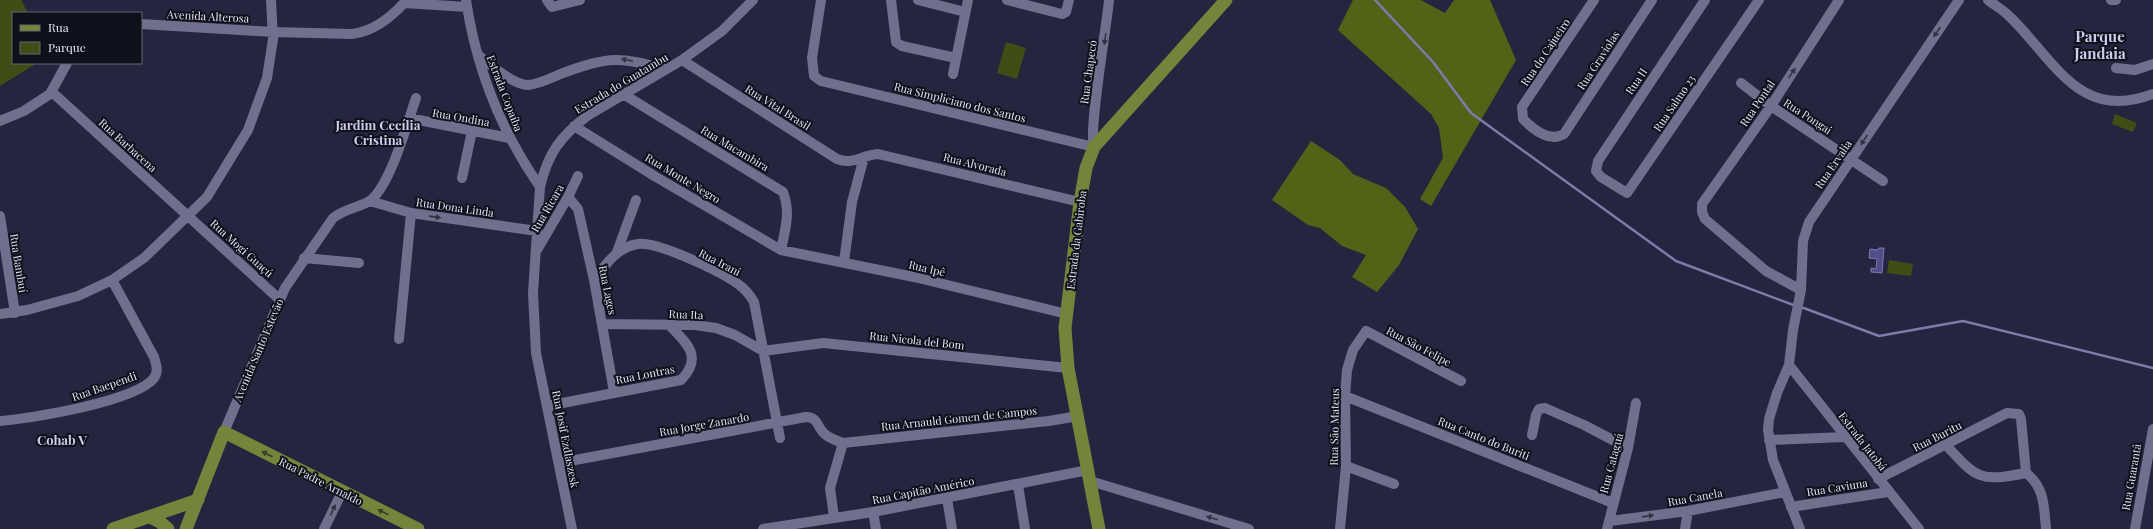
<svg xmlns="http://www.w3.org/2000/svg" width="2153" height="529" font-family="'Playfair Display',serif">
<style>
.green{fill:#424d16}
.forest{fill:#536217}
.water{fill:#524d8b;stroke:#7e7aab}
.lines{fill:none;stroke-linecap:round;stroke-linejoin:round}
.stream{stroke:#7e7aab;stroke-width:2.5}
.minor{stroke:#70708e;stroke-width:10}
.major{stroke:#75833b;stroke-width:13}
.oneway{fill:#323243}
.oneway2{fill:#383e28}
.labels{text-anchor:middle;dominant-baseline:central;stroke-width:4;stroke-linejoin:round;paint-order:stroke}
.street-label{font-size:11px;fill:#e3e4f5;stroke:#10101b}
.quarter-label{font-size:13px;font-weight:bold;fill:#ccccef;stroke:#10101b}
.district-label{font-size:15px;font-weight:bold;fill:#ccccef;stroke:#10101b}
</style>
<rect width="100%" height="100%" fill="#26253f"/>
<path class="green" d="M0,0H21L28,13H13V63H37L0,86Z
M1006,42L1026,48L1017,79L997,73Z
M2115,114L2137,123L2133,132L2112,124Z
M1889,260L1913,264L1911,276L1887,273Z"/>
<path class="forest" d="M1353,0H1421L1445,13L1454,0H1490L1516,60L1431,206L1420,199L1443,158L1439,128L1431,114L1338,30Z
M1311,141L1340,160L1353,174L1386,188L1405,207L1418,229L1399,265L1377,292L1352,277L1366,255L1342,246L1320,228L1308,225L1272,200Z"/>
<path class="water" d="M1879,248H1884L1882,273L1871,272V268L1876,269L1877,259L1869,258L1870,249L1878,250Z"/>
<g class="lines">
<path class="stream" d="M1375,0L1433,62L1471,113L1676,261L1796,306
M1801,307L1879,336L1963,321L2153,368"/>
<path class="minor" d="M466,0C476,67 501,131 540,187
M547,0L552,7L580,0
M821,0L812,58L814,76L821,81L1094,147
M891,0L896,42L902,46L956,58
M918,0L965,12
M1007,0L1062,14L1066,12L1069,0
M1594,0L1522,107L1523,119C1533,129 1549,143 1564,134L1652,0
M1705,0L1598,161L1596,171L1601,177L1627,193L1759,0
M1988,0C1994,5 2002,9 2008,15C2053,57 2078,123 2153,94
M2111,0H2116
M404,3L467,7
M141,24L273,32L352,34C374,31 390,18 404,3
M478,55C490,64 513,85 528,85C541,84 554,76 566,72C608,56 622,57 665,69
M682,60L837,159C854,165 862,155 878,154L1080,202
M2116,68L2135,70L2153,64
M953,74L968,0
M1741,83L1771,106L1883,181
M52,92L279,299
M623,94L783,192C791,212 785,230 781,250
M409,118L509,138
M0,121L24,111L50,94L67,63
M574,126L656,177L781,250L914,277L1067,314
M1094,147C1088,133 1107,24 1109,0
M462,178L472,131
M568,197L578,209L594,280L614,392
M370,201L411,213L537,231
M0,216L15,313
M537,250L568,197L578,176
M617,252L636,200
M304,258L359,263
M844,262L852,202L864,157
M594,280C606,264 617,247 638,244C657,241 722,272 738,284C745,289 750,295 754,302L780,438
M1801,290L1766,271L1705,219L1702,212V204L1771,106L1839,0
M0,314L27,310L78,296L112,280L144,258L207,197L248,130L267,78L273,39L271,0
M603,324L695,325L716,328L735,335L763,351
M399,339L411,213
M763,351L823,343L1068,368
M1789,365L1919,529
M1345,396L1613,503
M547,406L681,380C704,357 686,342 669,325
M0,421C30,419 137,401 154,378C159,371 156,364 154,357L112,280
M224,432L285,288L333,218C345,208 362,207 371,200C391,183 407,124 416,98
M1532,435L1536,415L1539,409L1545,408L1584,425L1628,448
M1769,440L1844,437
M843,443L1049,421L1078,416
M1946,445C1977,479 1980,482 2026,473
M559,463L806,417C819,417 817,429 826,435C831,439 837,441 843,443
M1346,466L1394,484
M1878,479L2007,413L2019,414L2021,419L2026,473C2045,487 2044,508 2046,529
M1090,481L1249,529
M1018,485L1025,529
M947,498L952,529
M1791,507L1888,492
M873,512L876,529
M834,517L830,488L843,443
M1610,521L1688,511L1785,492
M324,529L342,492
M572,529L536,353L533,293L540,187C548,153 560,137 587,116L682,60L722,31L753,0
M763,529L873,512L1088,470
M1340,529L1346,466L1345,396L1347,370L1353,350L1366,331L1461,381
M1607,529L1628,448L1636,403
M1685,529L1688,511
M1800,529L1773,460L1768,430L1769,419L1777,393L1789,365L1793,330L1801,290L1803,241L1809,222L1959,0
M2135,529L2153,429"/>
<path class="major" d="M152,518L160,522L168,529
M113,529L198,500
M186,529L224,432L418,529
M1099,529L1068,368L1065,328L1080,202L1086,168L1094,147L1226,0"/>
</g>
<defs><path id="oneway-solid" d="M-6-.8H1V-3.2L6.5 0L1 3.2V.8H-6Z"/></defs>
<g class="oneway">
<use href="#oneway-solid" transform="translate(1937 32) rotate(124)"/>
<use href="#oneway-solid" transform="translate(1105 39) rotate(98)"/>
<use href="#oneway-solid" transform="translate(627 60) rotate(-169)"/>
<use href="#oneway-solid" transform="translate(1792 73) rotate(-57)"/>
<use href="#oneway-solid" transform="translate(1864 140) rotate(124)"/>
<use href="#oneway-solid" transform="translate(435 217) rotate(8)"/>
<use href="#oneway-solid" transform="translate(333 510) rotate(-65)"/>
<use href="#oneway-solid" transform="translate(1648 516) rotate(-8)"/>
<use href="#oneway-solid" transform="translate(1212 518) rotate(-163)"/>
</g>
<g class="oneway2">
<use href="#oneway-solid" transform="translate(267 454) rotate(-153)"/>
<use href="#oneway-solid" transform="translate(383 512) rotate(-154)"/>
</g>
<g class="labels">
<g class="street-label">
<text transform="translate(208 16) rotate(3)">Avenida Alterosa</text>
<text transform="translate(1545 52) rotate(-56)">Rua do Cajueiro</text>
<text transform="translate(1598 60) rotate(-57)">Rua Graviolas</text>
<text transform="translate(1088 72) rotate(-82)">Rua Chapecó</text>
<text transform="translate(1636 81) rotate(-56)">Rua II</text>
<text transform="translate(621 83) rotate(-31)">Estrada do Guatambu</text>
<text transform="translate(505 93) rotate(69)">Estrada Copaíba</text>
<text transform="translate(960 102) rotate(14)">Rua Simpliciano dos Santos</text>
<text transform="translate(1674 103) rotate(-56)">Rua Salmo 23</text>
<text transform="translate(1757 103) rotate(-56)">Rua Pontal</text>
<text transform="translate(778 107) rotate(32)">Rua Vital Brasil</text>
<text transform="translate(1808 116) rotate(33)">Rua Pongai</text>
<text transform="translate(461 117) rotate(10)">Rua Ondina</text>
<text transform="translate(128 145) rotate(42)">Rua Barbacena</text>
<text transform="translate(735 148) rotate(31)">Rua Macambira</text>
<text transform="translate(975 164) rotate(14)">Rua Alvorada</text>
<text transform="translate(1833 164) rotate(-56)">Rua Ervalia</text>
<text transform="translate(683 178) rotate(31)">Rua Monte Negro</text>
<text transform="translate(455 207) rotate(8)">Rua Dona Linda</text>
<text transform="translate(547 208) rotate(-60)">Rua Ricara</text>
<text transform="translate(1076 240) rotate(-83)">Estrada da Gabiroba</text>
<text transform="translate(242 248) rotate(42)">Rua Mogi Guaçú</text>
<text transform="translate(720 262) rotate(27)">Rua Irani</text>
<text transform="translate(19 263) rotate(81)">Rua Bambuí</text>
<text transform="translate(927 268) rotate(13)">Rua Ipê</text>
<text transform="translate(608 290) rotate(78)">Rua Lages</text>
<text transform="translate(686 314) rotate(2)">Rua Ita</text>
<text transform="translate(917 340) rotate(6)">Rua Nicola del Bom</text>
<text transform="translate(1419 346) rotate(28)">Rua São Felipe</text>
<text transform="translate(258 350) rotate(-67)">Avenida Santo Estevão</text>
<text transform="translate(645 374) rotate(-11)">Rua Lontras</text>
<text transform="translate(104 386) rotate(-19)">Rua Baependi</text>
<text transform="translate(959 418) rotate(-6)">Rua Arnauld Gomen de Campos</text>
<text transform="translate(704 424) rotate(-10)">Rua Jorge Zanardo</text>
<text transform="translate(1334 427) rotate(-89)">Rua São Mateus</text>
<text transform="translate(1937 436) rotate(-27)">Rua Buritu</text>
<text transform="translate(1484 438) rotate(22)">Rua Canto do Buriti</text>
<text transform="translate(566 439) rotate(79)">Rua Josif Ezdlaszesk</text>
<text transform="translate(1863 441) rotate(52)">Estrada Jatobá</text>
<text transform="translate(1611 463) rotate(-75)">Rua Cataguá</text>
<text transform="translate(2131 477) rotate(-80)">Rua Guarantâ</text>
<text transform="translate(321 481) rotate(27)">Rua Padre Arnaldo</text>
<text transform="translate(1837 487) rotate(-9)">Rua Caviuna</text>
<text transform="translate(923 490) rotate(-11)">Rua Capitão Américo</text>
<text transform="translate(1695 497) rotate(-10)">Rua Canela</text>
</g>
<g class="quarter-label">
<text x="378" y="124">Jardim Cecília<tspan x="378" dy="15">Cristina</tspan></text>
<text x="62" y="439">Cohab V</text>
</g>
<g class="district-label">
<text x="2100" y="36">Parque<tspan x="2100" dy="17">Jandaia</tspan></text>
</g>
</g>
<rect x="12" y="12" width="130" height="52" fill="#10101b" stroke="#646572"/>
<rect x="20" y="25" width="20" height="6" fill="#75833b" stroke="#646572"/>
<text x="48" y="32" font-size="12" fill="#e3e4f5">Rua</text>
<rect x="20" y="42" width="20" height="12" fill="#424d16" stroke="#646572"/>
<text x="48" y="52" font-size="12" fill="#e3e4f5">Parque</text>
</svg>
